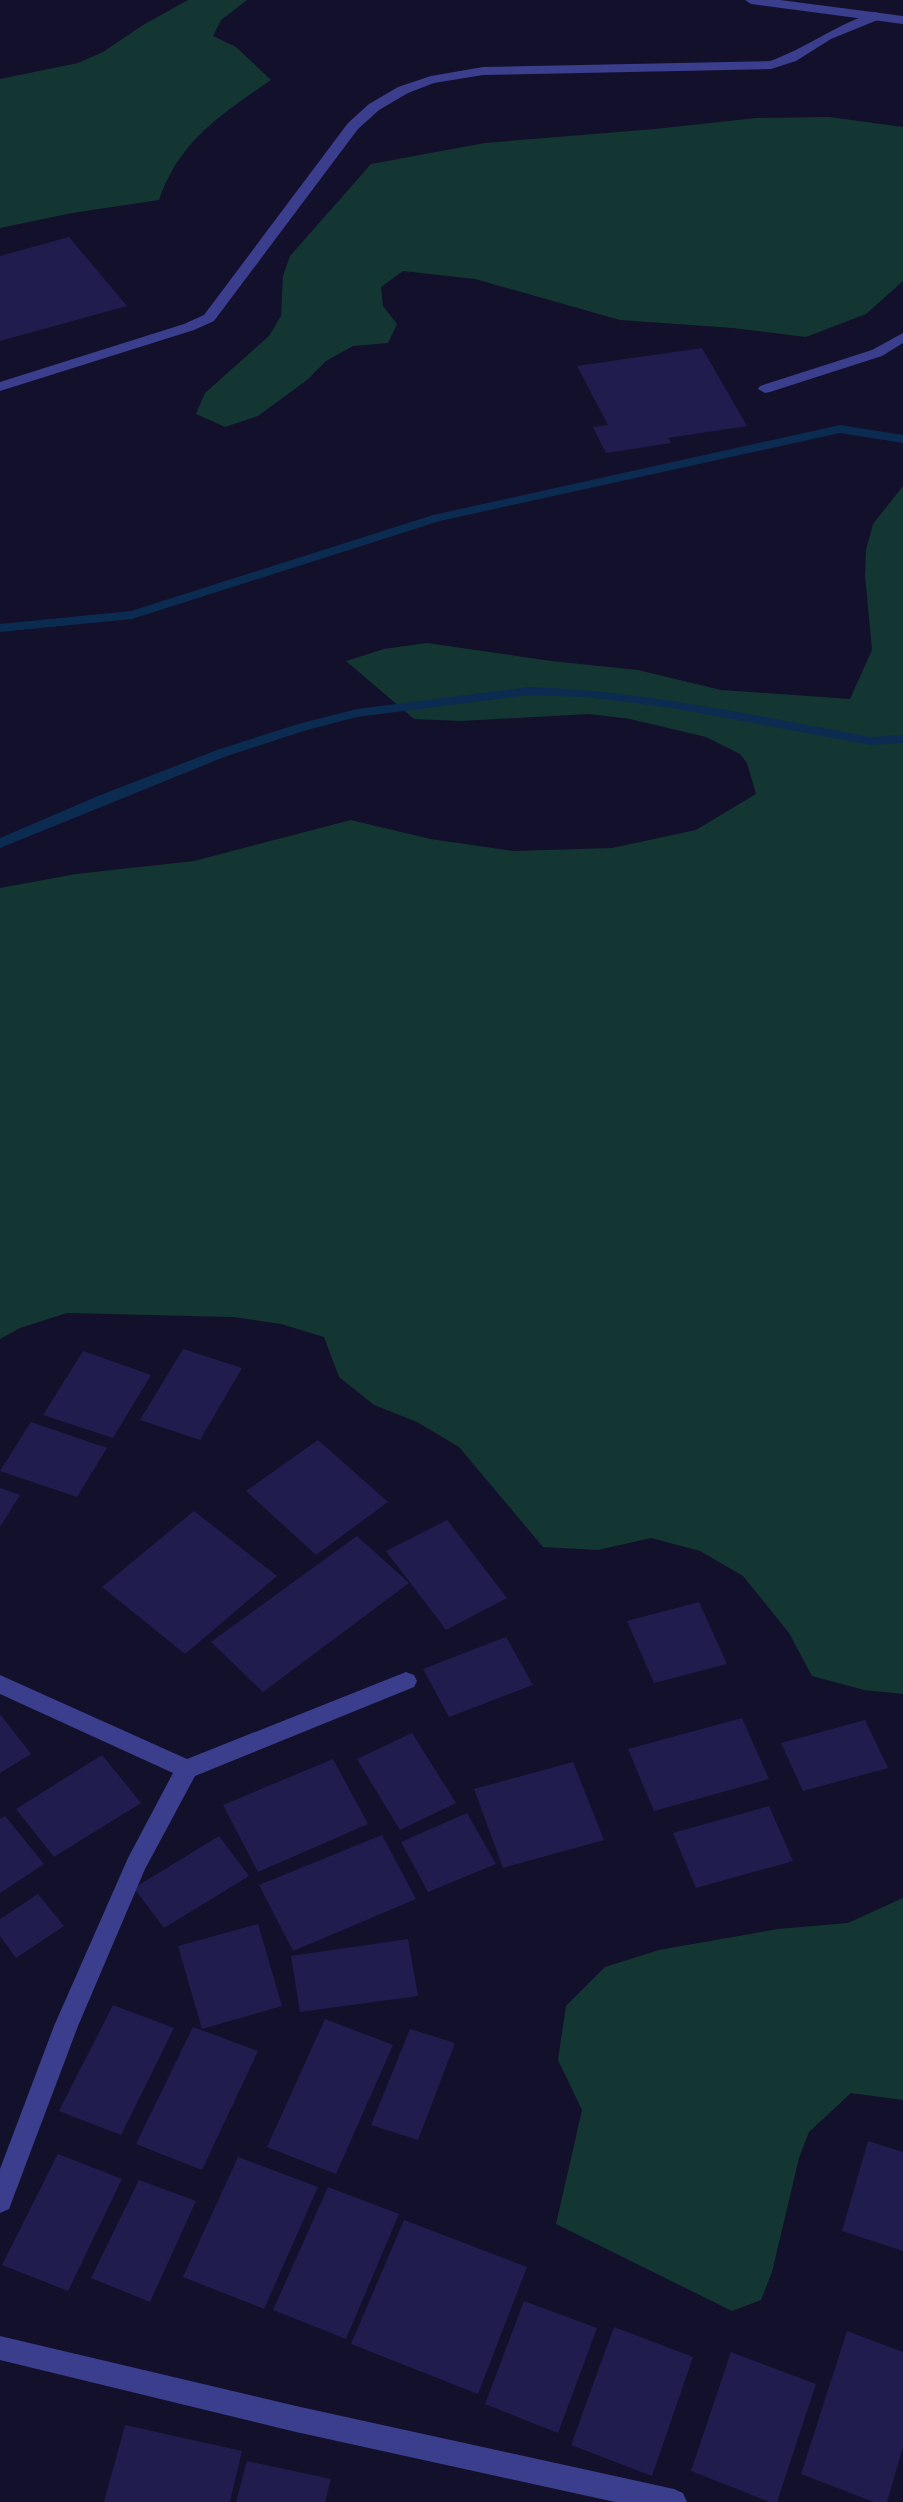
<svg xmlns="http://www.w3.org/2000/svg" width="903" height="2502" font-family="'Space Grotesk',sans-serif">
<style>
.green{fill:#133632}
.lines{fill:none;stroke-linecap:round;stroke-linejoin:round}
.stream{fill:#0b2b50;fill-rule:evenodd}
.building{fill:#211c4e}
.minor{fill:#3a3e8c;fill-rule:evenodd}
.tertiary{fill:#3a3e8c;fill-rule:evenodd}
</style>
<rect width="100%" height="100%" fill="#13102c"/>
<path class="green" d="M188,0H247L221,20L213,36L236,47L271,80C222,114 179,141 159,200L72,213L0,228V79L78,63L103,52L143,25Z
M829,117L903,127V281L866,314L806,337L733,328L620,320L475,279L403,271L381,287L383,306L397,324L388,343L353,346L326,361L307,380L258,416L225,427L196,414L205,393L269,336L281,316L283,276L290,256L371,164L485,143L655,129L756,118Z
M903,486V1694L864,1690L812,1676L789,1633L743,1576L700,1551L651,1538L598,1550L543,1547L459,1447L417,1422L374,1405L339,1377L324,1337L281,1324L233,1317L67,1313L20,1328L0,1339V888L76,874L194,861L351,820L430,839L514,851L612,848L696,830L756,794L747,763L740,754L706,737L630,719L589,714L461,721L414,719L346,661L384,649L427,643L551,661L638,670L721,690L850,699L872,650L865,575L866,550L873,524Z
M903,1898V2100L851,2093L809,2132L799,2158L772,2272L761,2300L732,2311L556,2224L582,2110L558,2060L566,2006L605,1967L659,1950L778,1929L848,1923Z"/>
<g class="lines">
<path class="stream" d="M840,425L903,435V443L840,433L440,521L132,619L0,632V624L131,611L433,515Z
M529,687C645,691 757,716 871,737L903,735V743L871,745L672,708L587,697L529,695L357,717L307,730L227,756L0,848V838L98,796L217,750L298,724L357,709Z"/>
</g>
<path class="building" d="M69,237L127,306L0,341V256Z
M702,348L747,426L668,438L671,443L606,453L593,427L608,425L577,366Z
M183,1349L242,1368L200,1440L140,1420Z
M83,1351L151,1375L113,1438L43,1415Z
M31,1422L107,1448L77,1497L0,1471Z
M318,1440L388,1502L316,1555L246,1491Z
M0,1488L20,1495L0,1527Z
M194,1511L277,1576L185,1654L102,1587Z
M447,1520L507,1598L446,1630L386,1551Z
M357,1536L409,1583L263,1692L211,1642Z
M699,1602L727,1664L654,1683L627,1621Z
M506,1637L533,1685L449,1717L423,1669Z
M0,1714L31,1754L0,1773Z
M742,1718L769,1779L654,1811L628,1749Z
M865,1720L888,1768L803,1791L781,1743Z
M412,1733L456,1803L400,1830L357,1759Z
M102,1755L141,1803L54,1857L16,1809Z
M333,1759L368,1824L258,1872L223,1805Z
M573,1762L604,1840L503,1868L474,1789Z
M769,1806L793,1861L696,1888L673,1833Z
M467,1813L496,1864L428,1892L401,1842Z
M5,1816L44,1864L0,1893V1819Z
M382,1835L416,1899L293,1951L259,1885Z
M219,1836L249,1876L164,1928L134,1888Z
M38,1894L64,1926L16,1958L0,1936V1919Z
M258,1924L282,2006L202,2029L178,1946Z
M408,1939L418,1996L300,2012L291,1956Z
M113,2005L174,2028L121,2135L59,2111Z
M325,2019L393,2045L336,2174L267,2147Z
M193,2027L258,2051L202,2170L136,2144Z
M410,2029L455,2043L418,2140L371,2125Z
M868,2141L903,2152V2251L842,2231Z
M58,2154L122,2179L68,2291L2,2265Z
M238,2157L318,2187L264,2309L183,2277Z
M139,2180L196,2201L150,2302L91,2278Z
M328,2187L399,2214L346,2339L273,2310Z
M404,2220L527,2267L478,2394L351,2344Z
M524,2301L597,2328L558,2433L485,2404Z
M614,2327L693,2357L652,2476L571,2445Z
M847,2331L903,2352V2447L887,2502H874L801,2474Z
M731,2352L816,2384L777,2502H770L691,2471Z
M125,2425L242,2451L230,2502H104Z
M247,2461L331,2479L325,2502H236Z"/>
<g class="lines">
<path class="minor" d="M876,12L882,16L880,19L831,39L796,61L771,69L483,75L434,83L408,93L379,110L358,129L214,321L194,330L0,391V382L184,324L204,315L348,123L369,104L398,87L431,76L483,67L770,61C807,48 838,23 876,12Z
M903,333V343L882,356L770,392L765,393L758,389L760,386L872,350Z
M406,1672L414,1675L417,1681L414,1687L195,1776L145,1869L78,2026L12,2201L9,2209L0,2213V2169L54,2026L128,1858L173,1773L0,1694V1675L187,1759Z
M0,2336L296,2406L674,2489L683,2493L687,2502H615L296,2432L0,2360Z"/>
<path class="tertiary" d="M745,0H780L903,16V24L751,4Z"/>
</g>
</svg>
